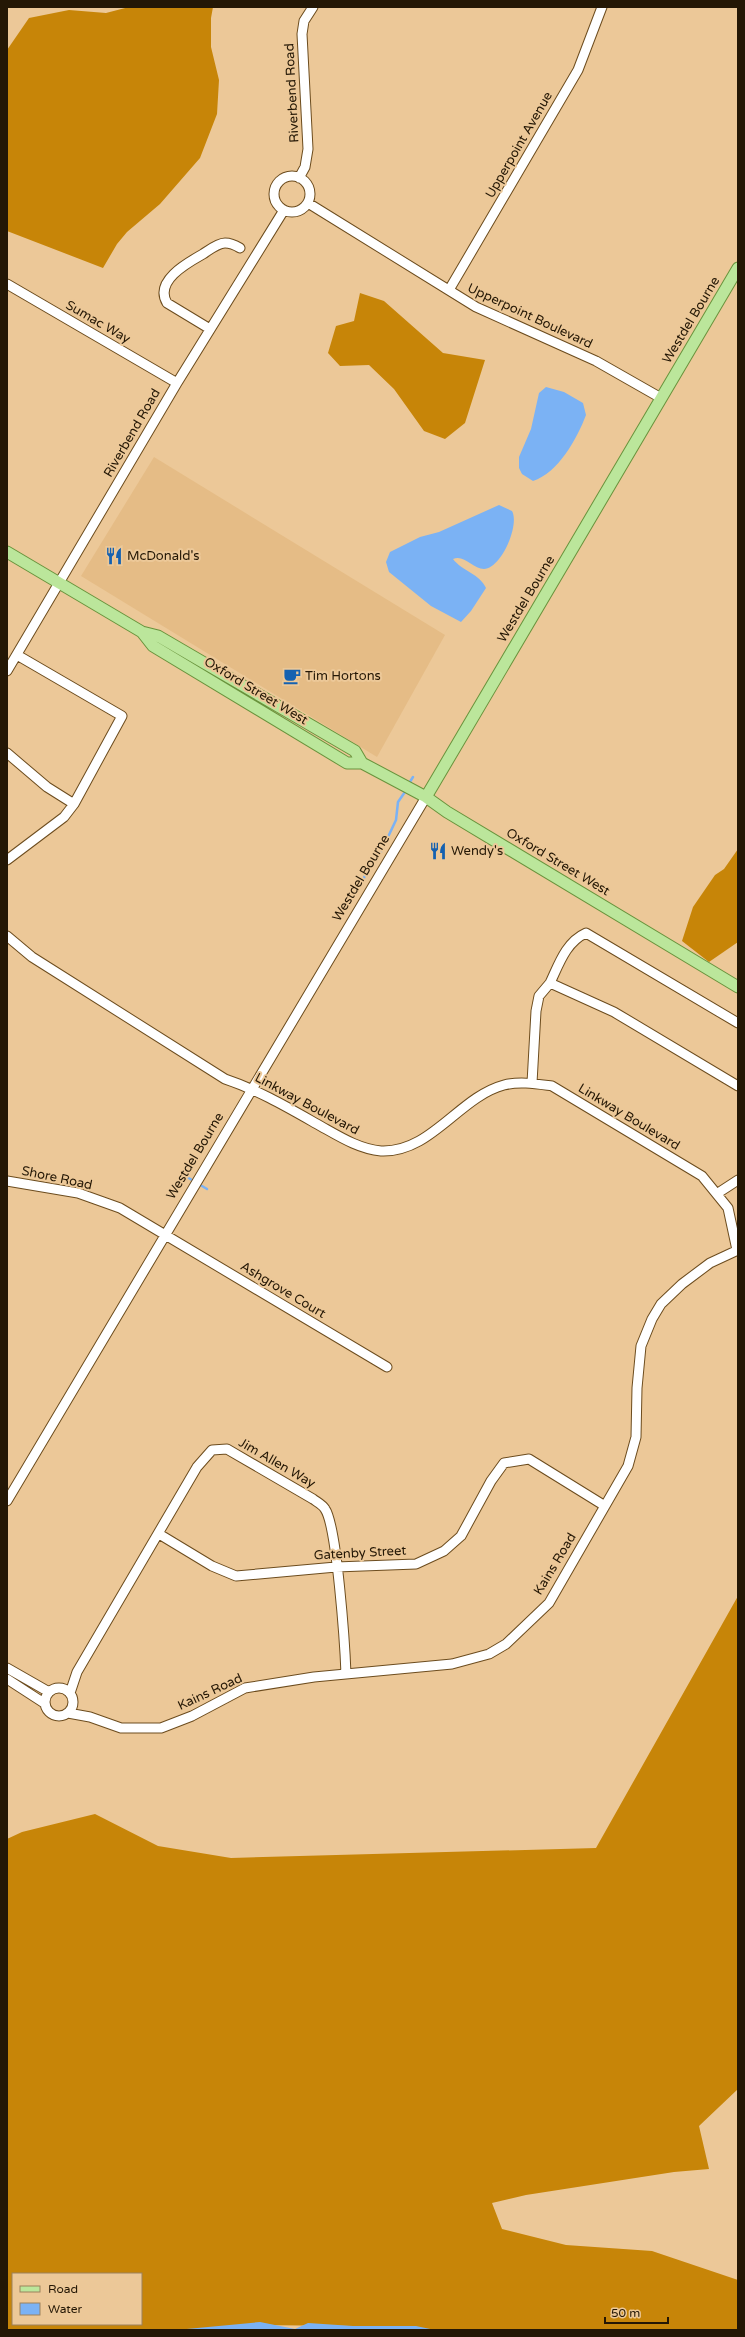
<svg xmlns="http://www.w3.org/2000/svg" width="745" height="2337" font-family="'Varela Round',sans-serif">
<style>
.built{fill:#e5bc86}
.forest{fill:#c78508;fill-rule:evenodd}
.water{fill:#7bb2f4}
.lines{fill:none;stroke-linecap:round;stroke-linejoin:round}
.stream{stroke:#7bb2f4;stroke-width:2.5}
.minor-casing{stroke:#6c4c1e;stroke-width:11}
.major-casing{stroke:#69933c;stroke-width:13}
.minor{stroke:#fff;stroke-width:9}
.major{stroke:#bbe69b;stroke-width:11}
.labels{text-anchor:middle;dominant-baseline:central;stroke-width:4;stroke-linejoin:round;paint-order:stroke}
.street-label{font-size:13px;fill:#241705;stroke:#ecc898}
.poi-label{font-size:13px;fill:#241705;stroke:#ecc898;text-anchor:start}
</style>
<rect width="100%" height="100%" fill="#ecc898"/>
<path class="built" d="M154,457L445,635L377,757L81,576Z"/>
<path class="forest" d="M129,7H213L211,18V47L219,80L217,114L200,158L160,204L127,232L117,244L103,268L7,231V50L29,18L69,10L106,13Z
M360,293L384,301L443,353L485,360L465,423L445,439L424,431L394,389L369,365L340,366L328,353L336,326L354,321Z
M738,849V942L709,962L682,941L693,907L715,875L724,869Z
M738,1596V2089L699,2126L709,2169L674,2172L526,2195L492,2203L502,2229L566,2245L652,2251L738,2280V2330H379L351,2326L249,2325L191,2330H7V1839L22,1832L95,1814L158,1846L231,1858L596,1848ZM13,2274H141V2324H13Z"/>
<path class="water" d="M546,387L564,392L583,403L586,415C577,439 558,473 533,481L522,474L519,468V457L531,429L539,393Z
M499,505L512,511C520,525 501,569 484,569C473,569 464,554 453,559C462,571 480,574 486,588L471,611L461,622L431,606L389,572L386,562L390,552L420,537L439,532Z
M260,2322L295,2329L308,2323L353,2326H416L435,2330H176Z"/>
<g class="lines">
<path class="stream" d="M408,785L413,777
M364,878L367,869L380,854L396,820L398,802L407,789
M182,1174L207,1189"/>
<g class="minor-casing">
<path id="minor" d="M274 194a18 18 0 1 1 36 0a18 18 0 1 1-36 0Z
M299,178L305,167L308,149L302,34L304,21L313,7
M308,203L476,307L596,361L661,398
M7,284L177,383
M449,290L578,70L602,7
M210,329L167,303C154,281 187,263 203,254C209,250 218,243 225,243C231,243 235,245 240,248
M7,671L177,383L284,210
M7,753L47,787L74,804L122,716L17,655
M7,860L64,817L74,804
M7,936L32,957L225,1079C258,1090 287,1107 317,1124C337,1135 358,1149 381,1151C431,1153 459,1097 504,1085C520,1081 537,1084 552,1086L702,1176L728,1208L737,1250
M738,1023L586,933C566,942 559,964 550,983L614,1012L738,1086
M532,1083L536,1011L539,996L550,983
M7,1181L78,1193L120,1208L387,1367
M718,1193L738,1180
M7,1501L426,797
M159,1534L212,1566L236,1576L336,1567L416,1564L444,1551L461,1536L491,1481L504,1463L529,1459L605,1506
M7,1668L49,1692
M7,1679L44,1703
M45 1702a14 14 0 1 1 28 0a14 14 0 1 1-28 0Z
M70,1693L77,1672L197,1467L212,1450L227,1449L313,1499C317,1502 323,1505 325,1509C337,1526 345,1647 346,1674
M68,1713L90,1717L121,1728H161L192,1716L245,1688L314,1677L452,1664L489,1654L506,1644L549,1603L628,1466L636,1437L637,1388L641,1346L652,1319L661,1304L682,1284L710,1263L738,1250"/>
</g>
<g class="major-casing">
<path id="major" d="M7,552L142,632L158,636L355,751L362,763
M142,632L153,646L347,763H362L426,797L447,812L738,987
M426,797L738,268"/>
</g>
<use href="#minor" class="minor"/>
<use href="#major" class="major"/>
</g>
<defs>
<g id="restaurant-bare" transform="scale(1.38)"><path d="M-5-6h1v4h1v-4h1v4h1v-4h1v5L-1.5 .5V6h-2V.5L-5-1ZM5-6V6H3V1.5H1.5Q1.5-4 5-6Z" fill="#1561b0" stroke="#ecc898" stroke-width="2.5" paint-order="stroke"/></g>
<g id="cafe-bare" transform="scale(1.38)"><path d="M-5.5-4.5H6V0H3Q3 3.5 0 3.5H-2.5Q-5.5 3.5-5.5 0ZM3-3.2v2h1.7v-2ZM-6 4.5H4V6H-6Z" fill="#1561b0" stroke="#ecc898" stroke-width="2.5" paint-order="stroke"/></g>
</defs>
<g fill-rule="evenodd">
<use href="#restaurant-bare" x="114" y="556"/>
<use href="#cafe-bare" x="292" y="676"/>
<use href="#restaurant-bare" x="438" y="851"/>
</g>
<g class="labels">
<g class="street-label">
<text transform="translate(292 93) rotate(-93)">Riverbend Road</text>
<text transform="translate(519 145) rotate(-60)">Upperpoint Avenue</text>
<text transform="translate(530 316) rotate(25)">Upperpoint Boulevard</text>
<text transform="translate(691 320) rotate(-59)">Westdel Bourne</text>
<text transform="translate(98 322) rotate(30)">Sumac Way</text>
<text transform="translate(132 433) rotate(-60)">Riverbend Road</text>
<text transform="translate(526 599) rotate(-59)">Westdel Bourne</text>
<text transform="translate(256 691) rotate(31)">Oxford Street West</text>
<text transform="translate(558 862) rotate(31)">Oxford Street West</text>
<text transform="translate(361 878) rotate(-59)">Westdel Bourne</text>
<text transform="translate(307 1104) rotate(28)">Linkway Boulevard</text>
<text transform="translate(629 1117) rotate(31)">Linkway Boulevard</text>
<text transform="translate(195 1156) rotate(-59)">Westdel Bourne</text>
<text transform="translate(57 1178) rotate(12)">Shore Road</text>
<text transform="translate(283 1290) rotate(31)">Ashgrove Court</text>
<text transform="translate(277 1463) rotate(30)">Jim Allen Way</text>
<text transform="translate(360 1553) rotate(-3)">Gatenby Street</text>
<text transform="translate(555 1564) rotate(-59)">Kains Road</text>
<text transform="translate(210 1692) rotate(-25)">Kains Road</text>
</g>
<g class="poi-label">
<text x="127" y="556">McDonald's</text>
<text x="305" y="676">Tim Hortons</text>
<text x="451" y="851">Wendy's</text>
</g>
</g>
<rect width="745" height="2337" fill="none" stroke="#241705" stroke-width="16"/>
<rect x="12" y="2273" width="130" height="52" fill="#ecc898" stroke="#9c815d"/>
<rect x="20" y="2286" width="20" height="6" fill="#bbe69b" stroke="#9c815d"/>
<text x="48" y="2293" font-size="12" fill="#241705">Road</text>
<rect x="20" y="2303" width="20" height="12" fill="#7bb2f4" stroke="#9c815d"/>
<text x="48" y="2313" font-size="12" fill="#241705">Water</text>
<path d="M605 2317v6h63v-6" fill="none" stroke="#241705" stroke-width="2"/>
<text x="611" y="2317" font-size="12" fill="#241705" stroke="#ecc898" stroke-width="3" paint-order="stroke">50 m</text>
</svg>
